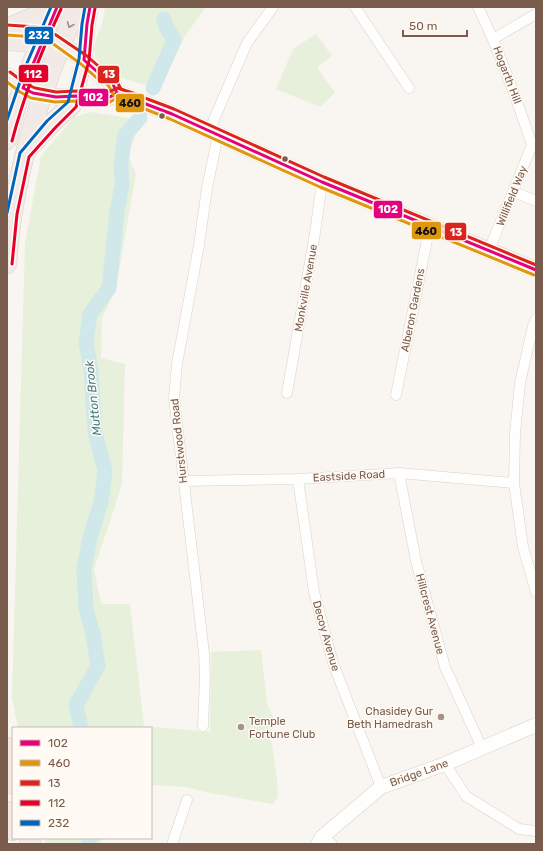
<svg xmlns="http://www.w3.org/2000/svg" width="543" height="851" font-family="Rubik,sans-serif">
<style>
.green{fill:#e7f0db}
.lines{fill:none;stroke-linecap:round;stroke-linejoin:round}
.river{stroke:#d0e8ea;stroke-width:15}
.street-casing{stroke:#d7d1cb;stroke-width:11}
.secondary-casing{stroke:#d9d2cb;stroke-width:15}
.primary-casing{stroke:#dad1cc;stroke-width:17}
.highway-casing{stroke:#dad1cc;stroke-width:20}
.street{stroke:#fefefd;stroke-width:10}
.secondary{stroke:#fefefd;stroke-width:14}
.primary{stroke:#f3eee8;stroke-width:16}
.highway{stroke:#f2eae7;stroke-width:19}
.bus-1-casing{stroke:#fffaf3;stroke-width:6}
.bus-2-casing{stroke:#fffaf3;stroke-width:6}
.bus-3-casing{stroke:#fffaf3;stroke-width:6}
.bus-4-casing{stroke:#fffaf3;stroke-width:6}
.bus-5-casing{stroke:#fffaf3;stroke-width:6}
.bus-1{stroke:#e5007d;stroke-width:3}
.bus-2{stroke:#de970f;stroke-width:3}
.bus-3{stroke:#dc241f;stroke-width:3}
.bus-4{stroke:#e4002b;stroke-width:3}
.bus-5{stroke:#0065bd;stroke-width:3}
.oneway{stroke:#a48e83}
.bus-dot{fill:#7a5c4d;stroke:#fffaf3;stroke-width:1.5}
.poi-dot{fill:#a69286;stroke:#fffaf3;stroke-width:1.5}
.labels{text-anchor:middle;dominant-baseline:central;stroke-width:3;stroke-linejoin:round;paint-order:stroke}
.street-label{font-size:11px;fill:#7a5c4d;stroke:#fffaf3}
.poi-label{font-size:11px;fill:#7a5c4d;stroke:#fffaf3;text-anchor:end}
.water-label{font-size:12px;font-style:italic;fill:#437c86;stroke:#fffaf3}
.line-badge{stroke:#fffaf3;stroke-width:1.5}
.badge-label{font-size:11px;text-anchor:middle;font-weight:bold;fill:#fff}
.pale-badge-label{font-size:11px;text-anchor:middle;font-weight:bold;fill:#111}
</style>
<rect width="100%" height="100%" fill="#f9f5f0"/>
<path class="green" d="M105,7H206L185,36L160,88C142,85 101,75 95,55C94,52 94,47 95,43C96,37 99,33 101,28C103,21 104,14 105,7Z
M316,34L332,56L317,67L335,93L320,107L276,89L293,49Z
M91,112L141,120L128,156L136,174L116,288L102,318L101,358L125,364L122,483L115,506L94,569L101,604H130L144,726L210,732L211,652L261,650L267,704L274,719L269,722L275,736L271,738L277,780L278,797L273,804L210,793L187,787L151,785V728H18L12,698L25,243L41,156L74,117Z
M44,838H101V844H46Z"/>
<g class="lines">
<path class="river" d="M153,88L174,40L166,27L164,19
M81,728L76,705L98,666L93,634L86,609L84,569L90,538L101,502L105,471L95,432L91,371L86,342L90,314L109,288L117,212L122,184L121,163L125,135L140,118
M89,844L90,838"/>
<g class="street-casing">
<path id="street" d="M355,7L409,88
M478,7C500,52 516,98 532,145
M493,39L536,14
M209,131L247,43L273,7
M514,192L536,201
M489,250L532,145L536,143
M536,319L533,326L520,383L515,433L514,483L523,547L536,592
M287,393L315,233L322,182
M396,395L430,225
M399,473L416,561L445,667L482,748
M298,479L314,592L333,663L381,787
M183,481L298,479L399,473L514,483
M203,726L205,677L204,653L174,398L177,364L199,245L207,188L218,135
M445,764L466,796L519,829L536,831
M322,837L332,844
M172,844L187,800"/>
</g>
<g class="secondary-casing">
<path id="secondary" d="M318,844L322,837L381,787L445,764L536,725"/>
</g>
<g class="primary-casing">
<path id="primary" d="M7,30L36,32L54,39L84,60L102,76L112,82L117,93L172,114L322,182L536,270
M7,76L23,88L33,93L43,95L56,97L75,96L108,98L117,93
M75,96L84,60L87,24L90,7"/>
</g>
<g class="highway-casing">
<path id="highway" d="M7,28L57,7
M7,41C23,42 38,41 51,51
M7,140C18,94 36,49 57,7
M27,150L51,124L72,105L75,96
M7,264C11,200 26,140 48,80C57,56 66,31 78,7
M7,747L13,785
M7,811L13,831
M29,838L31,844"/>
</g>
<use href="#street" class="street"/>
<use href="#secondary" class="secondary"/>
<use href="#primary" class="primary"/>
<use href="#highway" class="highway"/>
<g class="bus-1-casing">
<path id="bus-1" d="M57,7L23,88L33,93L56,97L75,96L108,98L117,93L172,114L322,182L536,270
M90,7L87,24L84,60L102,76L112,82L117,93L136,100"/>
</g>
<g class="bus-2-casing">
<path id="bus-2" d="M7,35L35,37L52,43L81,64L99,80L108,85L115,97L170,119L320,187L534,275
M7,82L20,92L31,98L55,102L75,101L108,103L117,98L132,104"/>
</g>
<g class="bus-3-casing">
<path id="bus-3" d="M7,25L37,27L56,35L87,56L105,72L115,78L121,89L174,109L324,177L536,265
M10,72L26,84L35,88L56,92L75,91L107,93L117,88L136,94"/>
</g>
<g class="bus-4-casing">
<path id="bus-4" d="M12,141C24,95 41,52 61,9
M12,264L17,214L29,157L55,128L76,107L89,61L92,25L95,8"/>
</g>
<g class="bus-5-casing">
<path id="bus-5" d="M7,120L24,70L51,7
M7,213L20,153L47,121L68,102L79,59L82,24L85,7"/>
</g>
<use href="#bus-1" class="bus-1"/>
<use href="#bus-2" class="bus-2"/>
<use href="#bus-3" class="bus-3"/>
<use href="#bus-4" class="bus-4"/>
<use href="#bus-5" class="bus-5"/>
</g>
<defs><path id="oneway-chevron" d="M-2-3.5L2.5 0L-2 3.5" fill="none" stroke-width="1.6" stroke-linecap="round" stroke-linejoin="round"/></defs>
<use class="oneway" href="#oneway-chevron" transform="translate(70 25) rotate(113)"/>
<g class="bus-dot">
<circle cx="162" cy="116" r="3.5"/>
<circle cx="285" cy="159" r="3.5"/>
</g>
<g class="poi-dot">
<circle cx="441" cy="717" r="4"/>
<circle cx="241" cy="727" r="4"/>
</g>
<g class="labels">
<g class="street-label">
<text transform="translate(507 75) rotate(69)">Hogarth Hill</text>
<text transform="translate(512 196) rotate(-68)">Willifield Way</text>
<text transform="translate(306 288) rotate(-80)">Monkville Avenue</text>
<text transform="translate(413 310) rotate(-79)">Alberon Gardens</text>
<text transform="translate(179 441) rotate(-96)">Hurstwood Road</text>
<text transform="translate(349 476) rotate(-3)">Eastside Road</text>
<text transform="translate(430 614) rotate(75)">Hillcrest Avenue</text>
<text transform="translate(326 636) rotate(74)">Decoy Avenue</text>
<text transform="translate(419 773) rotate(-20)">Bridge Lane</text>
</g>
<g class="poi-label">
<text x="433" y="711">Chasidey Gur<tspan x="433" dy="13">Beth Hamedrash</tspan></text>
<text x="249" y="721" text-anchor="start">Temple<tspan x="249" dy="13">Fortune Club</tspan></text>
</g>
<g class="water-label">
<text transform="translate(93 398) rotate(-96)">Mutton Brook</text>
</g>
</g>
<g class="line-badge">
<rect x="24" y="26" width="30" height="19" rx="4" fill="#0065bd"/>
<rect x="18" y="64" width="31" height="19" rx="4" fill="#e4002b"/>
<rect x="97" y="65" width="23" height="19" rx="4" fill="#dc241f"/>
<rect x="78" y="88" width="31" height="19" rx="4" fill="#e5007d"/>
<rect x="115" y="93" width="30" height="20" rx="4" fill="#de970f"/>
<rect x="373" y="200" width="30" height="19" rx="4" fill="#e5007d"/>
<rect x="411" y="221" width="31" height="19" rx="4" fill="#de970f"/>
<rect x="444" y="222" width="23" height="19" rx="4" fill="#dc241f"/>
</g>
<g class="badge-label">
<text x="39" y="39">232</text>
<text x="33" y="78">112</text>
<text x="109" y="78">13</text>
<text x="93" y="101">102</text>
<text x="388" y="213">102</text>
<text x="456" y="236">13</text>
</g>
<g class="pale-badge-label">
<text x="130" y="107">460</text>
<text x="426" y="235">460</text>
</g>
<rect width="543" height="851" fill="none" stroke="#7a5c4d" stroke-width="16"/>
<rect x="12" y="727" width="140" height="112" fill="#fffaf3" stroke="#cabbb1"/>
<rect x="20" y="740" width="20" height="6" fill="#e5007d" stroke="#cabbb1"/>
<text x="48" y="747" font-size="12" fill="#7a5c4d">102</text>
<rect x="20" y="760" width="20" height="6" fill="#de970f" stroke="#cabbb1"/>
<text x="48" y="767" font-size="12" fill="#7a5c4d">460</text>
<rect x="20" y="780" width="20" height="6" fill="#dc241f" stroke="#cabbb1"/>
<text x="48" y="787" font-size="12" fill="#7a5c4d">13</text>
<rect x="20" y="800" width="20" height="6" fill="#e4002b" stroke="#cabbb1"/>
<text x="48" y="807" font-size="12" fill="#7a5c4d">112</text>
<rect x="20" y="820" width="20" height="6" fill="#0065bd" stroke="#cabbb1"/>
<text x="48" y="827" font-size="12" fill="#7a5c4d">232</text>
<path d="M403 30v6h64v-6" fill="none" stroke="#7a5c4d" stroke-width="2"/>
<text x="409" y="30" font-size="12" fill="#7a5c4d" stroke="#fffaf3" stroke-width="3" paint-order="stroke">50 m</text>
</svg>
